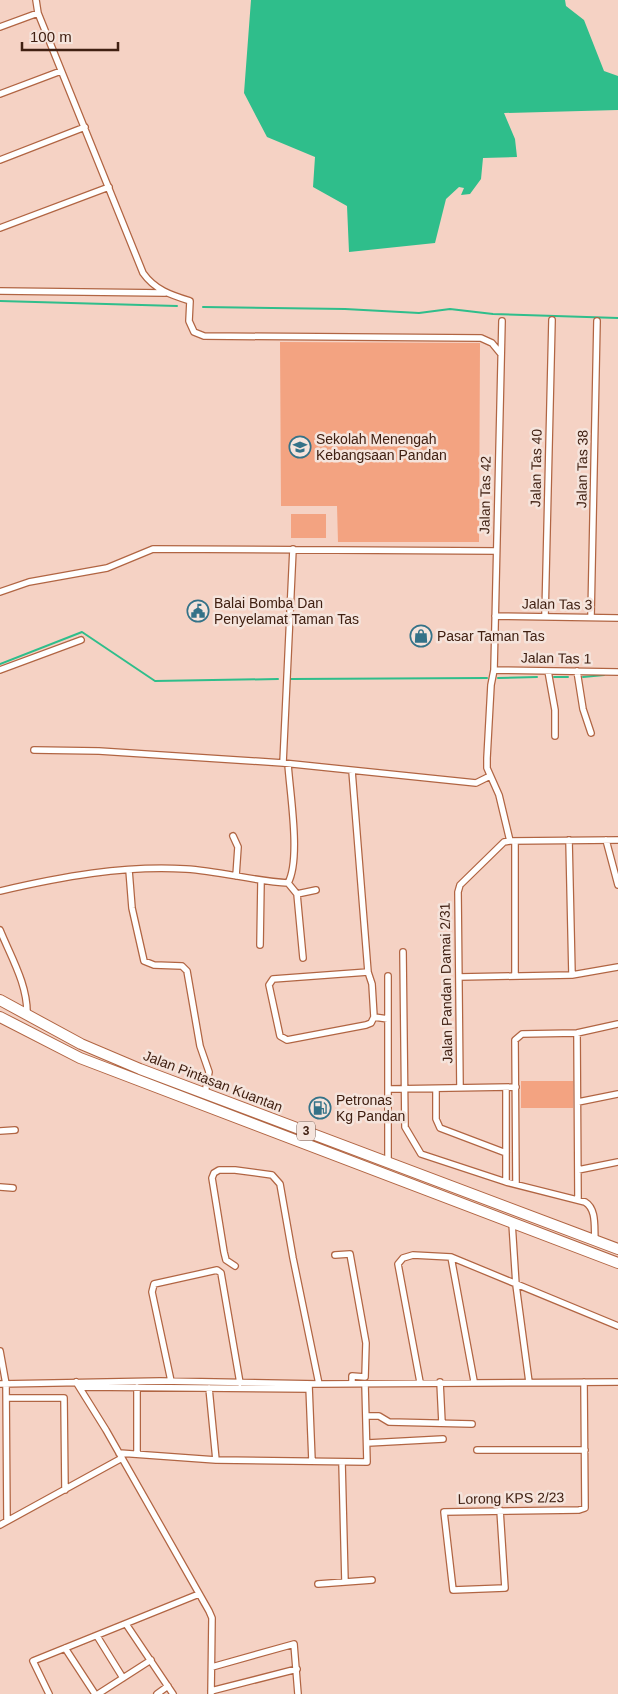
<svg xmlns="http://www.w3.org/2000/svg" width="618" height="1694" font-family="Helvetica,sans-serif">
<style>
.green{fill:#f3a381}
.water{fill:#2fbe8b}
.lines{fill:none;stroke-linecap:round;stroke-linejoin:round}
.stream{stroke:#2fbe8b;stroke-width:2}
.street-casing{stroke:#b16543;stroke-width:8}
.highway-casing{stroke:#b16543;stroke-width:12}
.street{stroke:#fff;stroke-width:5.5}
.highway{stroke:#fff;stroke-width:10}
.labels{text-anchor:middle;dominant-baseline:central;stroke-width:5;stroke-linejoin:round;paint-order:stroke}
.shield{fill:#f5e4dc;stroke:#765b4f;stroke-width:1}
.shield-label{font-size:12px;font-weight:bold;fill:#402012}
.poi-label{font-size:14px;fill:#402012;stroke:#f5e4dc;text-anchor:start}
.street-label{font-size:14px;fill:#402012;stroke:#f5e4dc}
</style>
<rect width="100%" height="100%" fill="#f5d2c4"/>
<path class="green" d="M280,342L480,343L479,542H338L337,506H281Z
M291,514H326V538H291Z
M521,1081H573V1108H521Z"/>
<path class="water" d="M251,0H565L566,6L584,20L604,71L618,76V110L504,113L515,139L517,157L483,158L481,179L470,194L461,195L464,188L459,187L446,199L435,243L349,252L347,206L313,187L315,157L267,137L244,93Z"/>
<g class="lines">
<path class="stream" d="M0,301L177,306
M203,307L345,309L419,313L450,309L493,314L618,318
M0,664L82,632L155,681L278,679
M554,677H568
M583,677L604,675
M498,678L537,677
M291,679L487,678"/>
<g class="street-casing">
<path id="street" d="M36,0L38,13L143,273C155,290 171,295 190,301L189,321L194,332L204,336L481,338L492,343L501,354
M0,27L38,13
M0,94L61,71
M0,160L85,127
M0,228L109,187
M0,291L165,293
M502,321L494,670L491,685L487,758V768L499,795L510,841
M0,592L29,582L107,568L153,549L496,551
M495,616L618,618
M545,616L552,320
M591,617L597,321
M0,670L81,640
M494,670L618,672
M548,671L555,710V736
M577,671L583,709L591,733
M34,750L99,751L283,763L476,783L490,776
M283,763L293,549
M288,764C290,794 301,859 288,883L297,894L303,958
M352,771L368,972L372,984L374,1017
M233,836L238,847L236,876
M569,840L572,975
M606,840L618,885
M515,841V976
M129,870L132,908L144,961L154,965L182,966L187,971L200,1046L209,1072L205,1093
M0,891C60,877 124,865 186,869C220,871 253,881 288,883
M297,894L316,890
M0,930C11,957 28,985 27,1015
M260,945L261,881
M403,952L405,1127L421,1154L506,1182L585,1202C597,1209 594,1228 595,1240
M368,972L273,979L269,985L280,1036L287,1040L366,1025L371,1023L374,1017
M388,976V1163
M459,977L572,975L618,967
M374,1017L388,1019
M577,1033L578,1199
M460,1088L458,892L460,885L504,842L510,841L618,840
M506,1088V1182
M390,1089L516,1087
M436,1089V1119L440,1128L506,1153
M578,1102L618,1094
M0,1131L15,1130
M578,1170L618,1162
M516,1184L515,1040L522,1034L577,1033L618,1024
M0,1187L13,1188
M512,1223L516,1285L529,1382
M335,1255L350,1254L366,1343L365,1377L352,1376V1384
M451,1257L474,1381
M235,1266L226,1260L224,1252L212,1178L214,1173L219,1170H235L272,1175L280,1184L293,1258L319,1384
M0,1351L6,1384L7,1521
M171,1381L152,1292L154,1284L217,1270L221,1273L240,1383
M76,1382L106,1430L209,1611L212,1618L211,1694
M420,1382L398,1264L403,1258L413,1255L451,1257L618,1326
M440,1382L442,1423
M0,1384L160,1381L319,1384L618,1382
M309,1386L312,1461
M80,1387L309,1389
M209,1388L216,1460
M7,1398H64L65,1490
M367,1416H379L389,1422L472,1424
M368,1443L443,1439
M477,1450H585
M119,1453L216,1460L367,1462L365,1384
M137,1454V1387
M342,1462L345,1582
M500,1510L505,1588L453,1590L444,1512L579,1510L585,1508L584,1382
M0,1525L122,1458
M318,1584L372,1580
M126,1624L173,1694
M97,1636L123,1678
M65,1648L95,1694
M212,1667L294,1644L298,1694
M211,1691L297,1669
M49,1694L33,1661L199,1594
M98,1694L151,1660
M157,1694L168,1686"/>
</g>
<g class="highway-casing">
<path id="highway" d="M0,1000L81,1044L140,1069L618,1249
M0,1017L80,1058L618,1263"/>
</g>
<use href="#street" class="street"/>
<use href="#highway" class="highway"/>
</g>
<defs>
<g id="school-ring" transform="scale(1.125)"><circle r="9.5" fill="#f5e4dc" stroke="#347288" stroke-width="1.5"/><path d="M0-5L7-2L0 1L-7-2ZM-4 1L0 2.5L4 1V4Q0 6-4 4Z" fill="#347288"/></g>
<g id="civic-ring" transform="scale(1.125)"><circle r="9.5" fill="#f5e4dc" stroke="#347288" stroke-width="1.5"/><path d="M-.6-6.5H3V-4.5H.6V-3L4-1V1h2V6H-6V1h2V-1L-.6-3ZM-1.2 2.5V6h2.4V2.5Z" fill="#347288"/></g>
<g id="shop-ring" transform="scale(1.125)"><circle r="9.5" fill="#f5e4dc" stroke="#347288" stroke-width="1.5"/><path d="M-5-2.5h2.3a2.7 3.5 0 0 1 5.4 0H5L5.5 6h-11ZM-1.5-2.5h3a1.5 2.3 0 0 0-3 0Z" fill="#347288"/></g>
<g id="fuel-ring" transform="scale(1.125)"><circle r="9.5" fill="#f5e4dc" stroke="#347288" stroke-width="1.5"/><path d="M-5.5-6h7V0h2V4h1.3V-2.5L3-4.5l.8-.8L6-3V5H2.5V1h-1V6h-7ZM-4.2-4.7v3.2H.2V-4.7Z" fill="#347288"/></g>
</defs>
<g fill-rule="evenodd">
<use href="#school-ring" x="300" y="447"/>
<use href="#civic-ring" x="198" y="611"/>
<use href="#shop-ring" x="421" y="636"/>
<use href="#fuel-ring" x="320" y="1108"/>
</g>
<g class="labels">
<rect class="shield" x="297" y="1121.5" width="18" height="19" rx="4"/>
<g class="shield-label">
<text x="306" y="1131">3</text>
</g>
<g class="poi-label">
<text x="316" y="439">Sekolah Menengah<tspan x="316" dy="16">Kebangsaan Pandan</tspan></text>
<text x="214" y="603">Balai Bomba Dan<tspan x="214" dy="16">Penyelamat Taman Tas</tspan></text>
<text x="437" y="636">Pasar Taman Tas</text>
<text x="336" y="1100">Petronas<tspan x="336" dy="16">Kg Pandan</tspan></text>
</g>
<g class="street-label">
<text transform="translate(536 468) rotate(-89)">Jalan Tas 40</text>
<text transform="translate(582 469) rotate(-89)">Jalan Tas 38</text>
<text transform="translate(485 495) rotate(-89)">Jalan Tas 42</text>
<text transform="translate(557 604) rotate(1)">Jalan Tas 3</text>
<text transform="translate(556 658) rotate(1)">Jalan Tas 1</text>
<text transform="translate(446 983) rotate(-91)">Jalan Pandan Damai 2/31</text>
<text transform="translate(213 1081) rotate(21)">Jalan Pintasan Kuantan</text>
<text transform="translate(511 1498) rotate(-1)">Lorong KPS 2/23</text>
</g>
</g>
<path d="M22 42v8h96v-8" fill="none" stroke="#402012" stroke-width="2.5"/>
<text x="30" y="42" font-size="15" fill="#402012" stroke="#f5e4dc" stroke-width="4" paint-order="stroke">100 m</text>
</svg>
